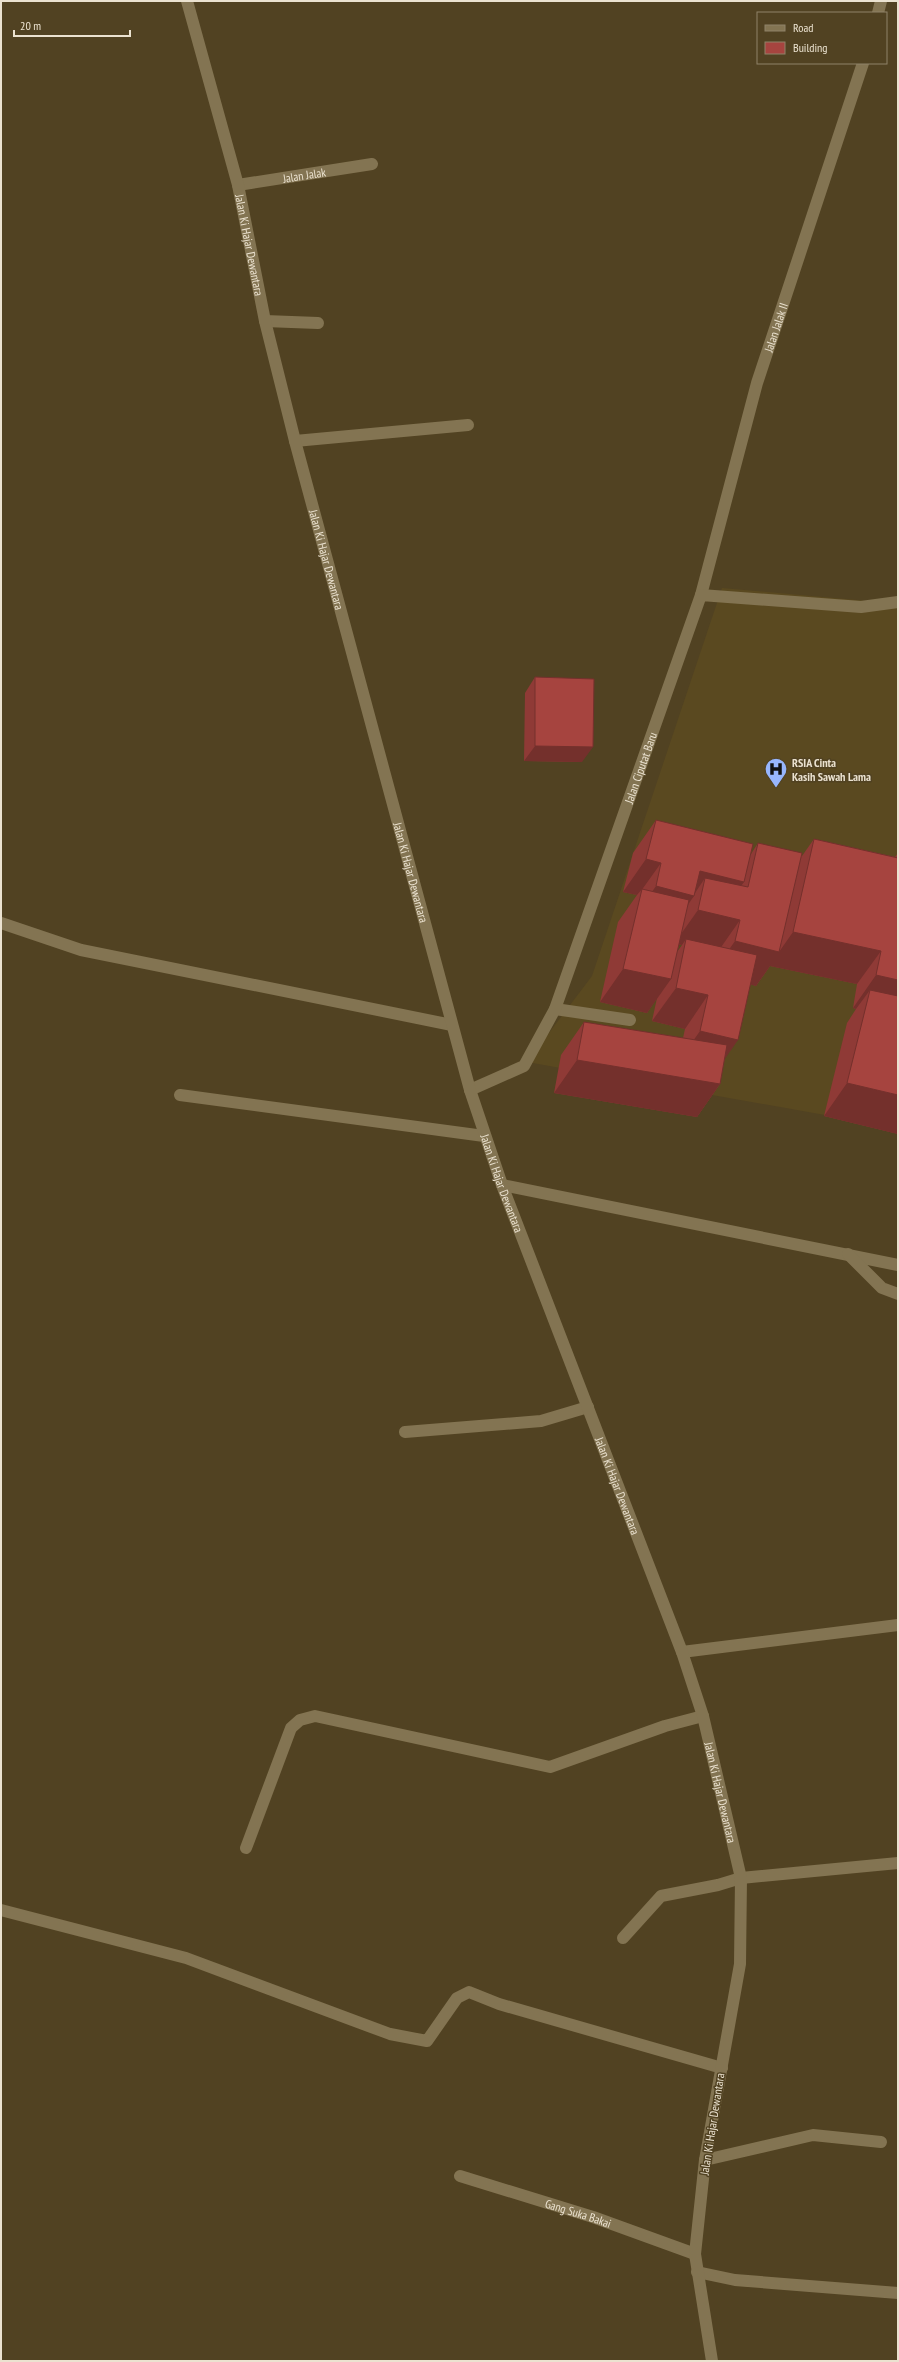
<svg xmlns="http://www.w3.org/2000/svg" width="899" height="2362" font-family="'PT Sans Narrow',sans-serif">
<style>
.built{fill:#5a4920}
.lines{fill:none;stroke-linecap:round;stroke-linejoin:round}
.service{stroke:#837452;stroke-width:12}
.minor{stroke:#837452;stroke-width:12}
.secondary{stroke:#837452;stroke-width:12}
.wall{fill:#8f3a36;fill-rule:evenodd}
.shaded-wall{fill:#74302c}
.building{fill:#a6443f;stroke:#74302c}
.labels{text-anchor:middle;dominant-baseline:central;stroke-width:3;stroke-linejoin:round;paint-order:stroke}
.street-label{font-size:12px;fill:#ebe2d0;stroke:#514222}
.poi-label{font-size:12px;font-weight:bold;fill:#ebe2d0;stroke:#514222;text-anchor:start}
</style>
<rect width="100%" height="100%" fill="#514222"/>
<path class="built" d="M722,588L890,603L898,600V1128L527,1062L592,976Z"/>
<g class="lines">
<path class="service" d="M555,1009L630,1020
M405,1432L541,1421L588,1407
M623,1938L661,1896L718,1885L741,1878"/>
<g class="minor">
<path d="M878,13L881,1"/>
<path id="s1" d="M238,185L372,164"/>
<path d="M265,321L318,323"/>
<path d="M295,441L468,425"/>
<path id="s2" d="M701,595L757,383L863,63"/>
<path d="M1,923L81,950L452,1025"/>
<path id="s3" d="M470,1090L524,1066L555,1009L701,595L861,607L898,602"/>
<path d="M180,1095L484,1136"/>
<path d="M502,1185L898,1265"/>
<path d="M848,1254L882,1288L898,1294"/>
<path d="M682,1652L898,1625"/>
<path d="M246,1848L291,1728L300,1720L315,1716L550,1767L665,1726L703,1716"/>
<path d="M741,1878L898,1863"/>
<path d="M1,1910L186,1958L390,2034L427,2041L457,1998L469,1992L499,2004L722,2068"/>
<path d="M705,2160L813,2135L881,2142"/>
<path id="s4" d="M460,2176L593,2217L695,2254"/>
<path d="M697,2272L735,2280L898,2293"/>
</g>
<path class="secondary" id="s5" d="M187,1L238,185L265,321L295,441L470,1090L502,1185L682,1652L703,1716L741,1878L740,1964L705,2160L695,2254L712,2361"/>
</g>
<path class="wall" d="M535,677L582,762L524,761L525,693Z
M656,820L751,854L758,843L802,856L814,839L895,857L898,853V1134L824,1116L847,1023L856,1009L853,1008L857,984L770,966L756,986L750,984L724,1059L720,1084L697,1117L554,1093L561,1055L584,1022L683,1038L685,1029L652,1021L657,998L647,1013L600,1002L618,922L637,895L623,892L633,853ZM679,945H682L677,952Z"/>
<path class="shaded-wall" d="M535,746L593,747L582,762L524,761Z
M646,859L661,863L641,891L642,889L637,895L623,892Z
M700,871L744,882L720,915L705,878L693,896H694L671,929L636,915L656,886Z
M698,910L740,920L717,953L686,939L682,945L674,944Z
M793,932L881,951L857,984L770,966L756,986L712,974L735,941L779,952Z
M623,969L671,979L647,1013L600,1002Z
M876,975L898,980V1018L870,990L856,1009L853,1008Z
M676,988L708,995L685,1029L652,1021Z
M700,1031L738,1040L715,1073L677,1064Z
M577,1060L720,1084L697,1117L554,1093Z
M847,1083L898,1095V1134L824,1116Z"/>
<path class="building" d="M535,677L594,679L593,747L535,746Z
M656,820L753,844L744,882L700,871L694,896L656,886L661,863L646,859Z
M814,839L898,858V980L876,975L881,951L793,932Z
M758,843L802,853L779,952L735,941L740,920L698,910L705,878L748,887Z
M642,889L689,900L671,979L623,969Z
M686,939L757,955L738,1040L700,1031L708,995L676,988Z
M870,990L898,996V1095L847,1083Z
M584,1022L727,1045L720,1084L577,1060Z"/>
<defs>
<g id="hospital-pin" transform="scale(1.15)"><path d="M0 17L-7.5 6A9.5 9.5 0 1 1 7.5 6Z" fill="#97b6fd" stroke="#514222"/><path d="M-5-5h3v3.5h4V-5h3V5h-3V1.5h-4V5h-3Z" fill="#111"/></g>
</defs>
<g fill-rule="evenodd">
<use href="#hospital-pin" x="776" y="769"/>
</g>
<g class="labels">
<g class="street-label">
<text stroke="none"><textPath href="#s1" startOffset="67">Jalan Jalak</textPath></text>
<text stroke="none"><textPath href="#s5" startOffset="252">Jalan Ki Hajar Dewantara</textPath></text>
<text stroke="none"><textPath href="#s2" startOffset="278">Jalan Jalak II</textPath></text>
<text stroke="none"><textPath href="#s5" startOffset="576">Jalan Ki Hajar Dewantara</textPath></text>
<text stroke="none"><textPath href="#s3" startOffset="380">Jalan Ciputat Baru</textPath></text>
<text stroke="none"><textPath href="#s5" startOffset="900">Jalan Ki Hajar Dewantara</textPath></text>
<text stroke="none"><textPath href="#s5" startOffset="1224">Jalan Ki Hajar Dewantara</textPath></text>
<text stroke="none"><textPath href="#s5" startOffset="1548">Jalan Ki Hajar Dewantara</textPath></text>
<text stroke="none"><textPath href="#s5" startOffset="1872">Jalan Ki Hajar Dewantara</textPath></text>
<text transform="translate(712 2124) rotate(-81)">Jalan Ki Hajar Dewantara</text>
<text stroke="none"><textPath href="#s4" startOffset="124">Gang Suka Bakai</textPath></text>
</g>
<g class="poi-label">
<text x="792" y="762">RSIA Cinta<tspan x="792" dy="14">Kasih Sawah Lama</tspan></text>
</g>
</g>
<rect width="899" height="2362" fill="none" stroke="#ebe2d0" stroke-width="4"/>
<rect x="757" y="12" width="130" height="52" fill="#514222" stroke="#8f8268"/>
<rect x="765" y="25" width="20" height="6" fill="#837452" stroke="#8f8268"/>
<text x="793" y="32" font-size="12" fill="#ebe2d0">Road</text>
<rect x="765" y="42" width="20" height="12" fill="#a6443f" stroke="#8f8268"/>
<text x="793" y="52" font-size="12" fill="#ebe2d0">Building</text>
<path d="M14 30v6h116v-6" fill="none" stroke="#ebe2d0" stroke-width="2"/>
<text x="20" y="30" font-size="12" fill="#ebe2d0" stroke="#514222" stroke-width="3" paint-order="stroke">20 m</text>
</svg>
